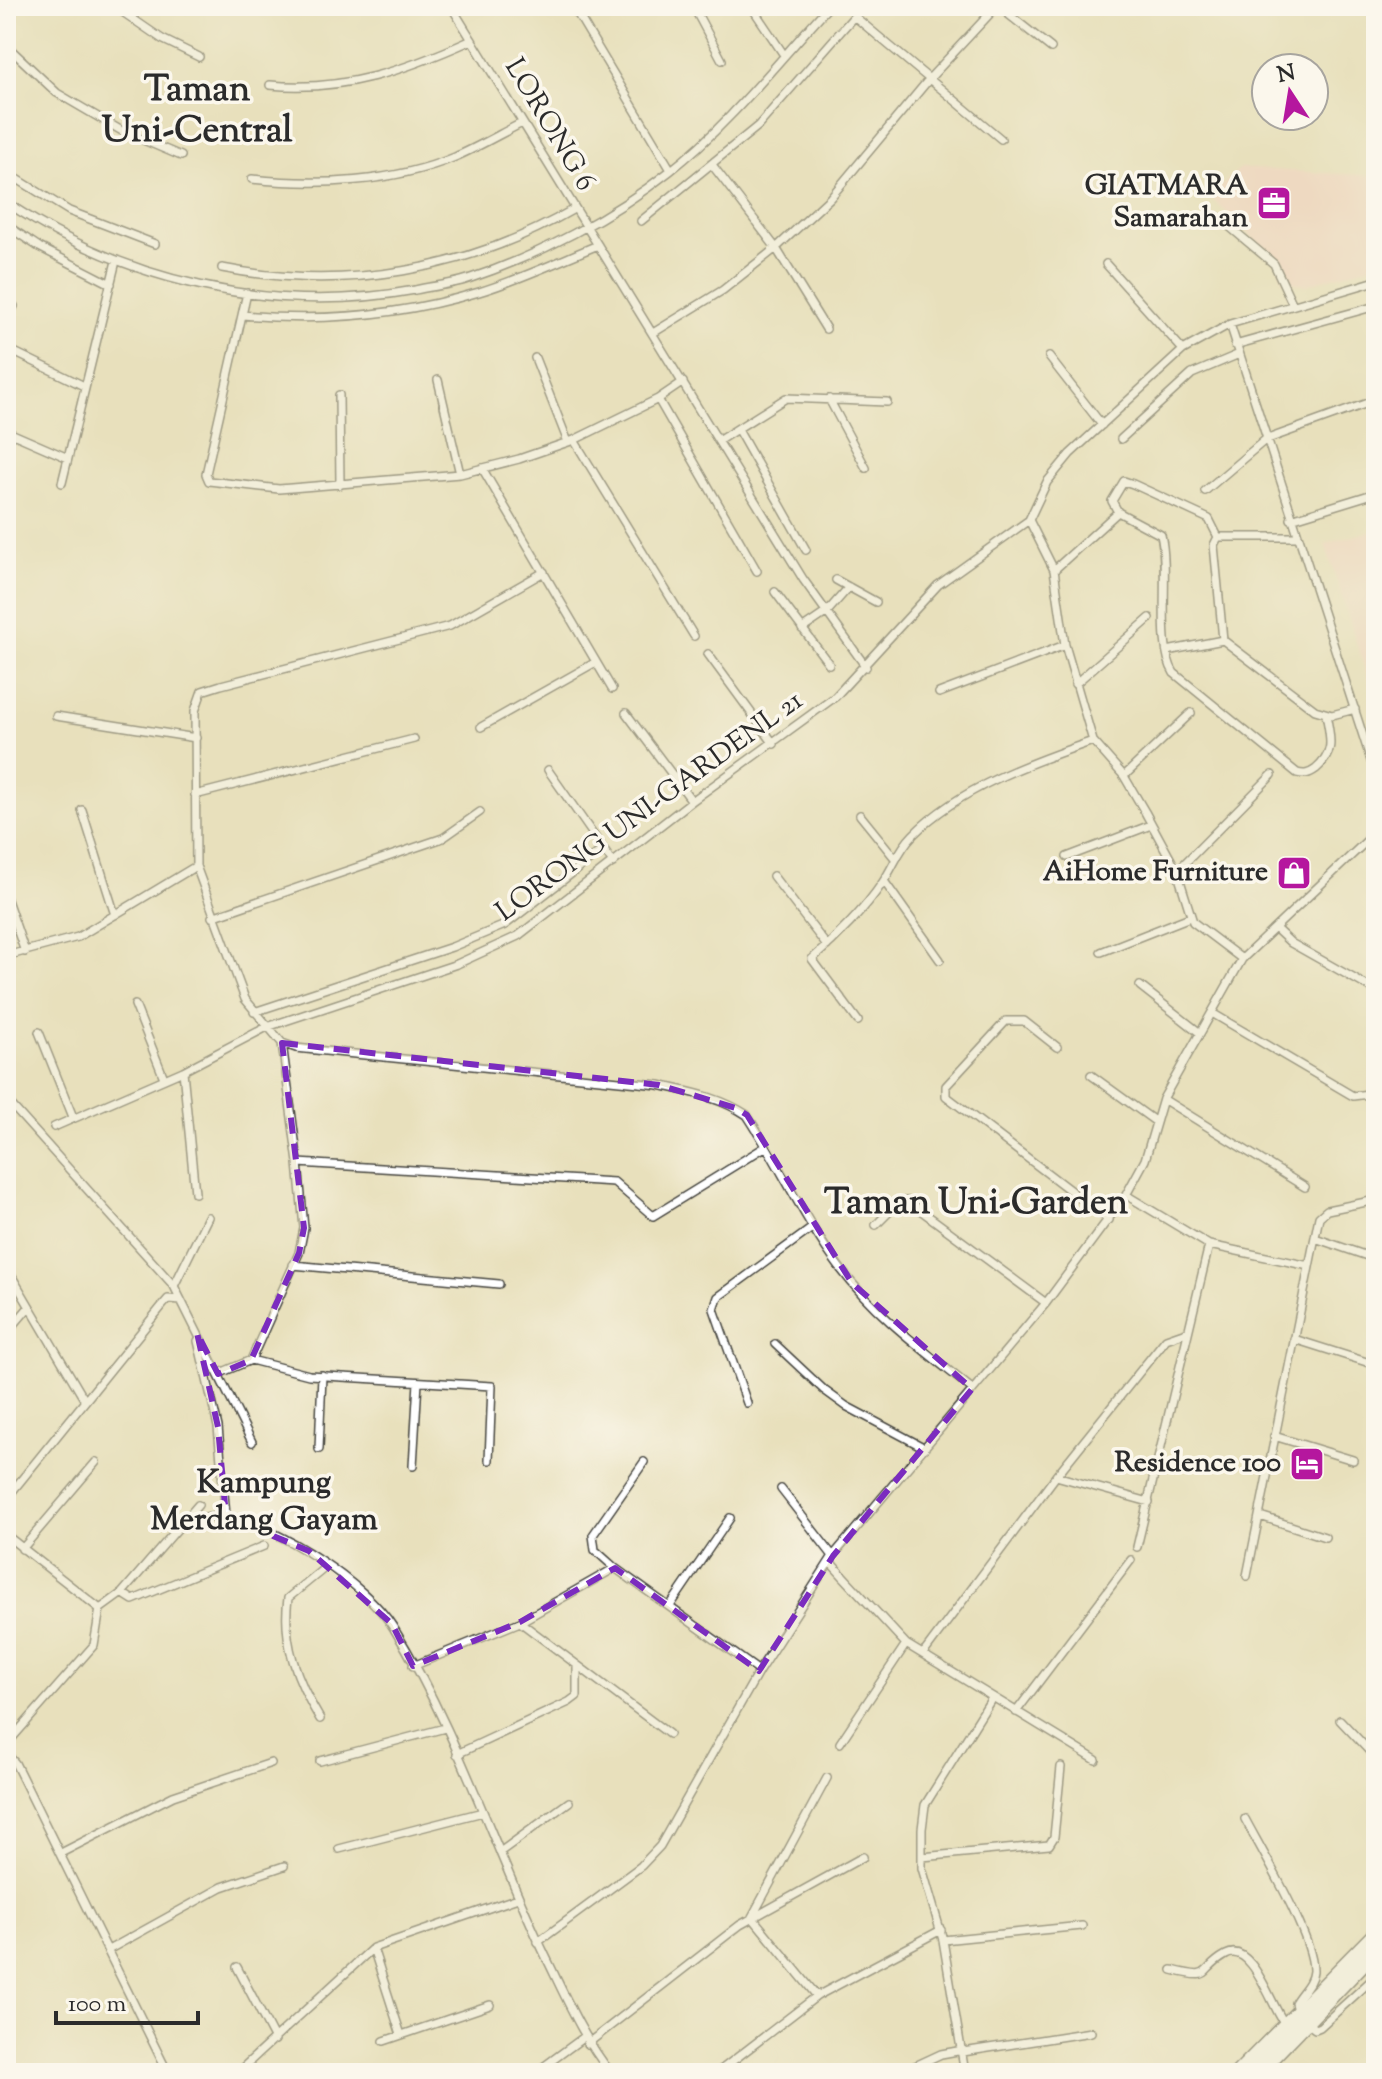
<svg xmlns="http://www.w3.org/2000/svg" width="1382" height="2079" font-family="'Sorts Mill Goudy',serif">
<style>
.built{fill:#f7d1c7}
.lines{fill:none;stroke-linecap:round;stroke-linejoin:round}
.street-casing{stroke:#474641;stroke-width:10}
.highway-casing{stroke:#474641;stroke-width:17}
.street{stroke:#fff;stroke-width:7}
.highway{stroke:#fff;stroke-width:14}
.marked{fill:none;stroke:#7b2cbf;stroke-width:6;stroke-dasharray:16 10;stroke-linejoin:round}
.labels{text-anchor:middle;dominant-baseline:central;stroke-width:7;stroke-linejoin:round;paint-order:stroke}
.street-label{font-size:28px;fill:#2b2b2b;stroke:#fbf7ec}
.poi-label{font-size:28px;font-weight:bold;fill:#2b2b2b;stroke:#fbf7ec;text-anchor:end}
.quarter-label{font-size:32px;font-weight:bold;fill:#2b2b2b;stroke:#fbf7ec}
.district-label{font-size:36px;font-weight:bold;fill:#2b2b2b;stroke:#fbf7ec}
</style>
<rect width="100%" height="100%" fill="#fbf7ec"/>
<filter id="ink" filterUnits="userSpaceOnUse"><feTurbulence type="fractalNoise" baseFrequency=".0125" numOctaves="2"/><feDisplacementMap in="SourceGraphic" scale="16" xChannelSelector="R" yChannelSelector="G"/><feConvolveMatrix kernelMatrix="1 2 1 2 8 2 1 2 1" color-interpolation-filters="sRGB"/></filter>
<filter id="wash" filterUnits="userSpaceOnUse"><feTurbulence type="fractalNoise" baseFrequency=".006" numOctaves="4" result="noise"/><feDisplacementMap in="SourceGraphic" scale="32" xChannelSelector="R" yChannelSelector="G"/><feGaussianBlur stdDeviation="1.8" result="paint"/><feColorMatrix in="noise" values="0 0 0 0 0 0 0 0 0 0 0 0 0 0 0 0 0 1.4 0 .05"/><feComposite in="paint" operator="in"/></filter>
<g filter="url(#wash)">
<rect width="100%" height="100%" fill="#e8e0bc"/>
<path class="built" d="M1240,168L1376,176V264L1306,285L1282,280L1278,262L1210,197Z
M1376,530V704L1325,544Z"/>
</g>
<g filter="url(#ink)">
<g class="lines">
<g class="street-casing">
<path id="street" d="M114,6L162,39L199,57
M451,6L803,579L866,667
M573,6L671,170
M693,6L722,60
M751,6L784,55
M998,6L1051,48
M854,16L1001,139
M6,45L57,93L122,131L181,156
M270,85C345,92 405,70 472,40
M713,166L776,248L826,329
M6,172L69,211L155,244
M252,179C318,186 393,183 455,157C478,147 500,134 522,123
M6,202C124,282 274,316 415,290C432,286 451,285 468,279C538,256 612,217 670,171C729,125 778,61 829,6
M1218,217L1274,264L1293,305
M641,221L758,126L863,6
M6,225L39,247L111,284
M1106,264L1183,350
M222,268C343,292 467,271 574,209
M247,293L206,474L209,481L279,489L460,474L519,459L574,440L658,399L683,382
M243,315C322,322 403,315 479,292C519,280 559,261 598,245
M6,320L14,306
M1230,324L1376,776
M653,333L723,290L776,248L830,198L930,78L997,6
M1235,345L1376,306
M6,348L84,386
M1049,357L1102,425
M535,358L568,442
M438,380L460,474
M339,395L340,485
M658,399L757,571
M829,399L866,468
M738,430L806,550
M6,431L68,458
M1121,439L1192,374L1237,355
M574,440L694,636
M718,441L786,398L887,402
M482,468L612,689
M62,483L116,261
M1205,491L1265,440L1376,400
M1291,519L1376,493
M1029,520L1054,570L1065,645L1093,741L1124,776L1145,812L1177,871L1193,922L1242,959
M1218,537L1209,519L1133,484L1124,481L1112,501L1118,512L1161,535C1170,572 1156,645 1174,673L1297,773C1305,775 1309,774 1316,769C1336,752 1330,737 1326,714
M1297,537H1218L1214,545L1223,640L1315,710L1332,715L1355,709
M1054,570L1118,512
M836,580L876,602
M775,592L829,664
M802,629L827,612L849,587
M1167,651L1223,640
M708,654L774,744
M1075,684L1150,618
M939,693L1065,645
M626,713L692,801
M56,716L196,738
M481,727L596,662
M548,770L613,863
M1124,776L1191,713
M195,795L414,739
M82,810L115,915
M860,815L894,857
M1067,857L1151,825
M1177,871L1272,775
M773,876L827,946
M884,881L940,960
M6,897L25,952
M212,917L443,838L480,812
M1276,929L1291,943L1376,991
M1101,952L1190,917
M6,956L78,937L196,866
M1140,986L1200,1033
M135,1005L164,1078
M254,1012L452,947L505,925L602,850
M1212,1013L1353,1096L1376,1093
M858,1021L812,959C837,938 865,909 883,882C894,866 898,850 913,835C959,788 1032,762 1093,741
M39,1032L73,1117
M282,1043L296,1048L659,1085C690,1092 720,1097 747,1115C780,1165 804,1220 840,1268C876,1316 925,1351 972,1389
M1057,1047L1024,1021H1006L946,1086V1096L1109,1220
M183,1071L195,1193
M1091,1075L1156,1122
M6,1099L174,1286L252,1442
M1163,1099L1305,1187
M54,1127L183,1071L267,1027L457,964L518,936L692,801L835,697L938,585L1029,520L1047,482L1070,454L1183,350L1230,324L1376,281
M298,1163L614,1182L653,1216L765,1147
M1126,1195L1209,1245L1309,1266
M876,1225L899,1202L908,1201L1046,1303
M1315,1238L1376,1259
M293,1265L499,1284
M11,1275L84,1399
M174,1286L208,1217
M6,1334L29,1307
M1294,1339L1376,1365
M198,1341L218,1427L226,1516
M775,1344L824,1390L846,1406L925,1448
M251,1360L299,1253L304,1228L298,1163L282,1043L245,999L196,866L195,711L202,691L221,685L450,626L544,572
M218,1374L251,1360L309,1375L492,1386L489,1460
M747,1403L714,1309L718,1297L812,1228
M1274,1436L1353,1460
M319,1449L322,1375
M644,1462L593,1535L595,1550L615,1568L759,1671
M413,1466L418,1382
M1056,1476L1149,1502
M781,1489L833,1556
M6,1499L162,1306L168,1299L181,1300
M1260,1516L1325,1537
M181,1523C196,1521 215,1514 229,1517C279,1527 366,1584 393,1627C457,1730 494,1849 546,1957C566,1998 583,2038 611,2073
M6,1535L100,1609
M1137,1547L1209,1245
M22,1549L96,1462
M830,1562L906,1644L1096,1760
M1247,1576L1319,1217L1327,1210L1376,1200
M122,1593L133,1600L264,1546
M670,1606L730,1518
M100,1609L122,1593L198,1505
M520,1622L669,1734
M923,1654L1056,1476L1166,1339L1186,1332
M413,1666L520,1622L615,1568
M1016,1712L1131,1560
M320,1719C297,1681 282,1642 288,1598L327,1566
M1340,1720L1376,1758
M840,1743L906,1644
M6,1745L94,1645L100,1609
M6,1753L15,1763L168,2073
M457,1754L569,1702L577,1696V1665
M320,1761L445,1728
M1245,1819C1262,1851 1314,1938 1313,1971C1312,1984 1301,1992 1295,2003L1297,2011
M339,1849L483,1812
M500,1852L569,1802
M61,1853L173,1796L271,1763
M922,1857L1049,1845L1054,1837L1061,1767
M752,1917L827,1778
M752,1917L817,1996
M943,1940L1082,1926
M538,1942L641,1866L660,1846L759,1671L833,1556L1046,1303L1126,1195L1145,1160L1163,1099L1242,959L1376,832
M373,1948L401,2035
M110,1949L222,1887L284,1866
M237,1967L275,2040
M1172,1970C1216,1981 1197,1971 1226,1955C1253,1940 1273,2012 1286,2025
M1307,2023L1315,2029L1320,2027L1376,1976
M384,2041L490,2005
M587,2044L740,1925L863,1857
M963,2052L1091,2032
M237,2073L373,1948L518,1898
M535,2073L584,2037
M717,2073L817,1996L941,1930
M900,2073L941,2054L963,2050
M965,2073L943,1940L922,1868V1829L925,1805L992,1698"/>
</g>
<g class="highway-casing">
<path id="highway" d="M1238,2073L1376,1933
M1257,2073L1376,1950"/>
</g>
<use href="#street" class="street"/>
<use href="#highway" class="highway"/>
</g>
</g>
<path d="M0 0H1382V2079H0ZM282,1043L659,1085L736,1108L747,1115L852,1283L972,1389L833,1556L759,1671L615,1568L520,1622L413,1666L392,1624L309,1551L226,1516L218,1427L197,1333L218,1374L251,1360L299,1253L304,1228Z" fill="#e8e0bc" fill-opacity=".55" fill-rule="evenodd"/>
<path class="marked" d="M282,1043L659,1085L736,1108L747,1115L852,1283L972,1389L833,1556L759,1671L615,1568L520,1622L413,1666L392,1624L309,1551L226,1516L218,1427L197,1333L218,1374L251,1360L299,1253L304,1228Z"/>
<defs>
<g id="office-square" transform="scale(1.8)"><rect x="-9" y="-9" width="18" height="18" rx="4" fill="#b5179e" stroke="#fbf7ec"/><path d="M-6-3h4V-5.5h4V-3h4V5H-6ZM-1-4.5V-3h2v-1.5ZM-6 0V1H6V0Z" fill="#fff"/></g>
<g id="shop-square" transform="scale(1.8)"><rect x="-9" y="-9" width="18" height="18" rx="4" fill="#b5179e" stroke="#fbf7ec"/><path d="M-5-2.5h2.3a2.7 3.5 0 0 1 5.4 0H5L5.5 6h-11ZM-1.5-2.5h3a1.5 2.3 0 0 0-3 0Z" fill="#fff"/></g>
<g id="hotel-square" transform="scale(1.8)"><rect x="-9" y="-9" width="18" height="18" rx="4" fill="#b5179e" stroke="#fbf7ec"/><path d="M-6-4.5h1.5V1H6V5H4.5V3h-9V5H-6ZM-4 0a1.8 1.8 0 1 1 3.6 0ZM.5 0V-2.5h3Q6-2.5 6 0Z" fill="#fff"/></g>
</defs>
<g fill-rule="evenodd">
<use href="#office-square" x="1274" y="203"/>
<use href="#shop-square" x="1294" y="873"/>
<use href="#hotel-square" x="1307" y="1464"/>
</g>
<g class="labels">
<g class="street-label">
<text transform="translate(549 125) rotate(59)">LORONG 6</text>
<text transform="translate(650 807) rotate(-36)">LORONG UNI-GARDENL 21</text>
</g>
<g class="poi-label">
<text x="1248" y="187">GIATMARA<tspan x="1248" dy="32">Samarahan</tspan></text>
<text x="1268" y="873">AiHome Furniture</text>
<text x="1281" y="1464">Residence 100</text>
</g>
<g class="quarter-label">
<text x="264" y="1484">Kampung<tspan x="264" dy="37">Merdang Gayam</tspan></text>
</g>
<g class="district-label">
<text x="197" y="91">Taman<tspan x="197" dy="41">Uni-Central</tspan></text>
<text x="976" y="1204">Taman Uni-Garden</text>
</g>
</g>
<rect width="1382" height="2079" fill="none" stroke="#fbf7ec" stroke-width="32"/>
<g transform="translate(1290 92) rotate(348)"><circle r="38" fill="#fbf7ec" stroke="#a8a59f" stroke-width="2"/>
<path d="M0-6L14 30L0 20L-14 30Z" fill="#b5179e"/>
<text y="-12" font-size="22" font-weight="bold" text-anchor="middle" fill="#2b2b2b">N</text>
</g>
<path d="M56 2011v12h142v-12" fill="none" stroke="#2b2b2b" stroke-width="4"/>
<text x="68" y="2011" font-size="24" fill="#2b2b2b" stroke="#fbf7ec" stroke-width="6" paint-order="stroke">100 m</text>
</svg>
